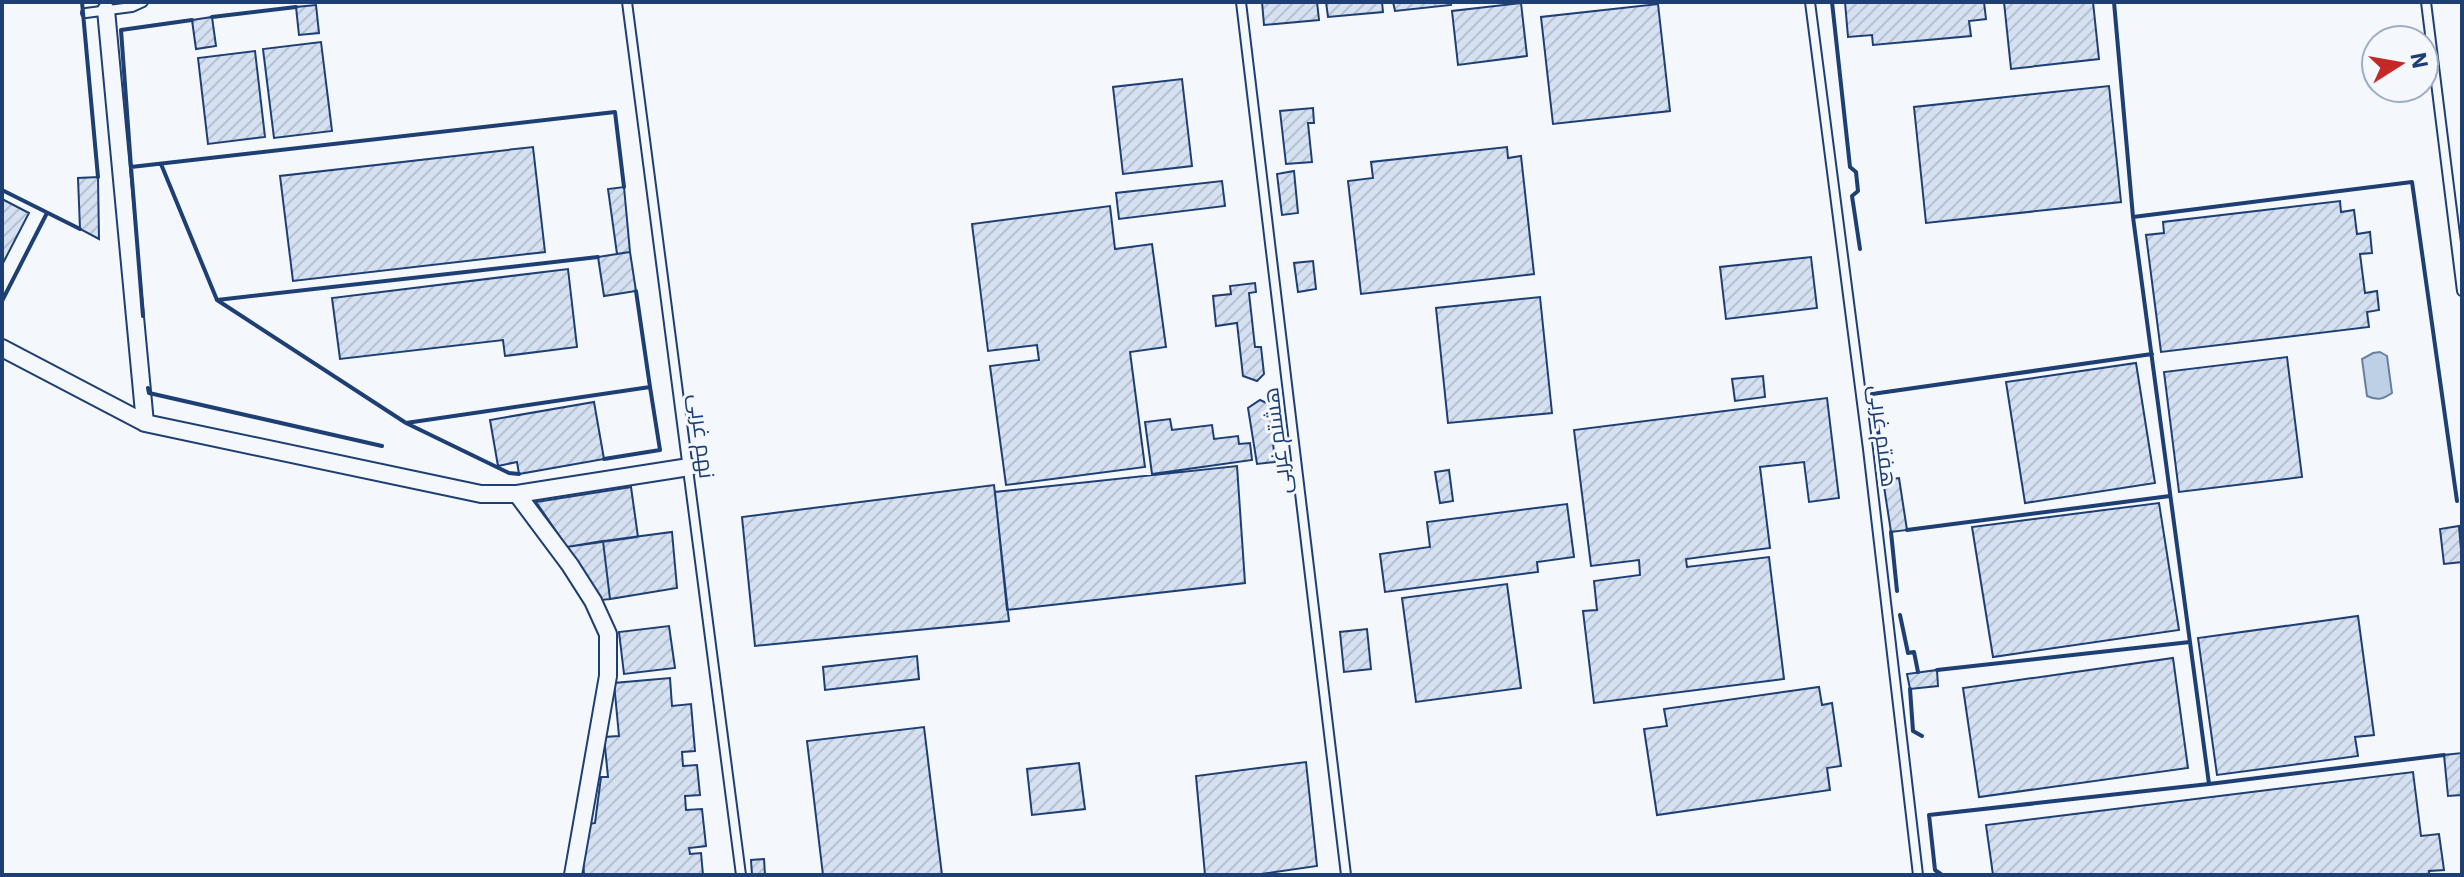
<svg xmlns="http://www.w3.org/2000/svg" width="2464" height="877" font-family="'IBM Plex Sans',Cairo,sans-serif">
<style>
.water{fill:#bed0e5;stroke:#687fa3;stroke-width:2}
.building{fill:url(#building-hatch);stroke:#1d3f73;stroke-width:2}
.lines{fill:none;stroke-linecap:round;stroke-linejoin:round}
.lane-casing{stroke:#1d3f73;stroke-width:12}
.street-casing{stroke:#1d3f73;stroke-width:20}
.lane{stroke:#f4f7fb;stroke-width:8}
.street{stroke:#f4f7fb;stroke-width:16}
.wall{stroke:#1d3f73;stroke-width:4}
.labels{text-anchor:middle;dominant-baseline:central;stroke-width:6;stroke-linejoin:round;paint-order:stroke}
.street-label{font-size:22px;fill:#1d3f73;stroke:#f4f7fb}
</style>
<defs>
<pattern id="building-hatch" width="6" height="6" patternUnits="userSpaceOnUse" patternTransform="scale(2)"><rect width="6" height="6" fill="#d5e0f0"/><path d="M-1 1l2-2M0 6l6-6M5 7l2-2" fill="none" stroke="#b6c1d1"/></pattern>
</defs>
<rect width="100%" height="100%" fill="#f4f7fb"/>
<path class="water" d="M2380,352L2387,356L2392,393C2383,399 2378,401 2367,396L2362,359L2373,353Z"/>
<path class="building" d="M1262,2H1317L1319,20L1264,25Z
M1326,2H1382L1383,12L1328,17Z
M1393,2H1450L1451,5L1395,11Z
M1845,2H1984L1986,19L1969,21L1971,36L1873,45L1872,35L1848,37Z
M2004,2H2093L2099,59L2011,69Z
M1521,3L1527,56L1458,65L1452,11Z
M1658,4L1670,111L1553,124L1541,17Z
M316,5L319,33L299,35L296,7Z
M212,17L216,46L196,49L192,20Z
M321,42L332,131L274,138L263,49Z
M255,51L265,137L208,144L198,58Z
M1182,79L1192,166L1123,174L1113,87Z
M2109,86L2121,202L1926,223L1914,107Z
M1313,108L1314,123H1308L1312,162L1286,164L1280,111Z
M533,147L545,252L293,281L280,176Z
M1507,147L1508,158L1521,156L1534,274L1361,294L1348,181L1373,178L1371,162Z
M1294,171L1298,213L1282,215L1277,174Z
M98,177L99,239L80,229L78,178Z
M1222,181L1225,206L1119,219L1116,193Z
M624,187L630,252L617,254L608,189Z
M2,199L29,213L2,265Z
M2340,201L2341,212L2354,210L2357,234L2370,232L2372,253L2360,254L2365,293L2377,291L2379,310L2367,312L2369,327L2161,352L2146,235L2164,233L2163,222Z
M1110,206L1115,249L1152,244L1166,347L1130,352L1145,467L1006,485L990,366L1039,360L1037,345L988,351L972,224Z
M630,252L636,291L604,296L598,257Z
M1811,257L1817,308L1726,319L1720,267Z
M1313,261L1316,289L1298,292L1294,263Z
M568,269L577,347L505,356L503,340L340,359L332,298Z
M1255,283L1256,292L1249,293L1255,347H1261L1264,374L1257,381L1243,376L1237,323L1216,326L1213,296L1231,294L1230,286Z
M1540,297L1552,413L1448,423L1436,308Z
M2287,357L2302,477L2179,492L2164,372Z
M2136,363L2155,483L2025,503L2006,382Z
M1763,376L1765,397L1735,401L1732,379Z
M1827,398L1839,498L1809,502L1804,462L1760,467L1770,548L1686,559L1687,567L1769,557L1784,679L1594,703L1583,611L1597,610L1594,581L1640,575L1639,560L1591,566L1574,430Z
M1260,400L1269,404L1275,462L1257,464L1248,408Z
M594,402L604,459L519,474L517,462L498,466L490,420Z
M1170,419L1172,430L1212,425L1214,439L1238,436L1239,444L1250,443L1252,460L1152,474L1145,422Z
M1237,466L1245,583L1007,610L995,492Z
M1449,470L1453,501L1440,503L1435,472Z
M1899,478L1907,530L1891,532L1883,480Z
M994,485L1009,621L755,646L742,517Z
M631,487L638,537L567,547L536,502Z
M2159,503L2179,630L1993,657L1972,527Z
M1567,504L1574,557L1537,562L1538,572L1385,592L1380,554L1430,547L1427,522Z
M2459,526L2462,562L2444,564L2440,529Z
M672,532L677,588L610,599L603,541Z
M603,541L610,599L602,600L567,547Z
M1507,584L1521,688L1416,702L1402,598Z
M2358,616L2374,735L2355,737L2358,756L2217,775L2198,638Z
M669,626L675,668L624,674L619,632Z
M1367,629L1371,669L1344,672L1340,632Z
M917,656L919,679L825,690L823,667Z
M2173,658L2188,768L1979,797L1963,688Z
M1937,670L1938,686L1910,689L1907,674Z
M670,678L672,706L691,704L695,751L682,752L683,766L697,765L700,795L685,796L686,810L702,809L706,846L689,848L690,854L701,853L703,875H584L583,859L589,824L595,823L601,777H608L604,737L619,736L614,683Z
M1819,687L1822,705L1832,703L1841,766L1827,768L1830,790L1657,815L1644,729L1667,726L1664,709Z
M924,727L942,875H823L807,741Z
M2462,753V795L2448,796L2444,755Z
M1306,762L1317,866L1254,875H1205L1196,776Z
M1079,763L1085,809L1032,815L1027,769Z
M2413,772L2421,836L2439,834L2444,870L2429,871V875H1993L1986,825Z
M764,859L765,875H752L751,860Z"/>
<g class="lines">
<g class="lane-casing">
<path id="lane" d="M627,2L741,875
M1241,2L1346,875
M1810,2L1868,449L1918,875
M2426,2L2462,291
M86,13L132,7L143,2"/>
</g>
<g class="street-casing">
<path id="street" d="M106,10L145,423L481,494H517L689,467
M2,348L145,423
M517,494L570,565L593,601L608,634V676L573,875"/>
</g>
<use href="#lane" class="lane"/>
<use href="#street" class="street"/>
<path class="wall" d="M82,2L98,177
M1832,2L1850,167L1856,172L1858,191L1852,196L1860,249
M2114,2L2133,217
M212,17L296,7
M161,164L217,300
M131,167L121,30L192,20
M2,190L80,229
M636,291L650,387
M2,301L47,213
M143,316L131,167L615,112L624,187
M148,388L149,393L382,446
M406,423L217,300L598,257
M1883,461L1872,394L2152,354
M519,474L509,473L406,423L650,387L660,450L604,459
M1907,530L2170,496
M1891,532L1897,591
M1900,615L1908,653L1914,652L1918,672
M1937,670L2190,642
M1910,689L1913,731L1922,736
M2444,755L2209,784L2133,217L2412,182L2457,501
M1942,875L1935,870L1929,815L2209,784"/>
</g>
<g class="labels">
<g class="street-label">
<text transform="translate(703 436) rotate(83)">نهم غربی</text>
<text transform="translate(1884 436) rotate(83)">هفتم غربی</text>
<text transform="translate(1276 441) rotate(-97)">هشتم غربی</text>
</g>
</g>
<rect width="2464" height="877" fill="none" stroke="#1d3f73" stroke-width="8"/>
<g transform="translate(2400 64) rotate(79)"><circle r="38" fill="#f4f7fb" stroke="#9eadc5" stroke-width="2"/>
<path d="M0-6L14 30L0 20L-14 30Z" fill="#c62828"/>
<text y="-12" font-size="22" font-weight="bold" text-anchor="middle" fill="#1d3f73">N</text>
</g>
</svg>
